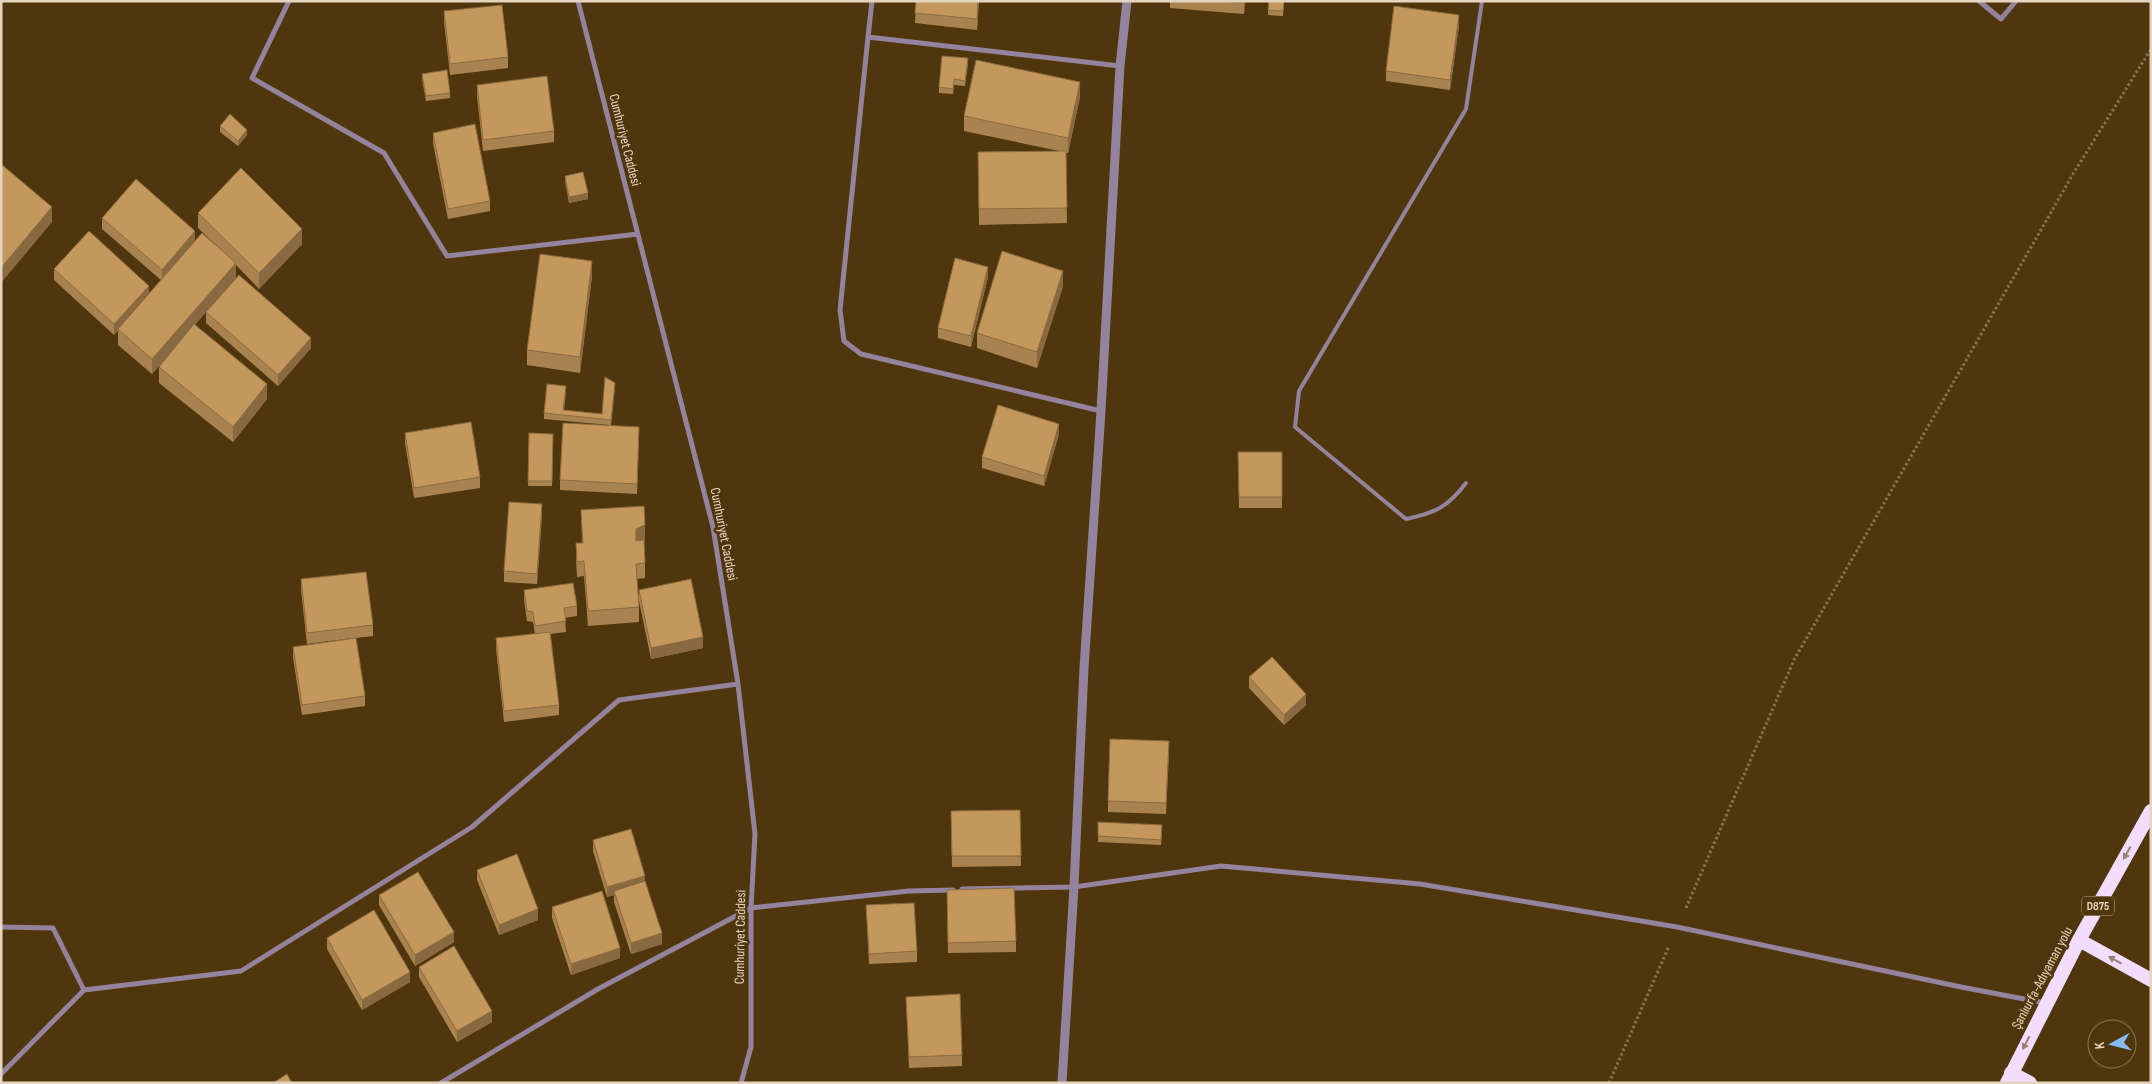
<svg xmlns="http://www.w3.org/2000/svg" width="2152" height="1084" font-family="'Sofia Sans Condensed',sans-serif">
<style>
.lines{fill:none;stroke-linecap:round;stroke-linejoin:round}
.path{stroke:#87714f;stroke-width:3;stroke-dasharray:2.5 2.5;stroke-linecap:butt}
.service{stroke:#93839c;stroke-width:4}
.minor{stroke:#93839c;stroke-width:5}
.tertiary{stroke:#93839c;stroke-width:9}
.trunk{stroke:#f2ddfd;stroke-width:14}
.wall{fill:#a9834f}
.shaded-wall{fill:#896a40}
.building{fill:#c4985c;stroke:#896a40}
.oneway{fill:#998179}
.labels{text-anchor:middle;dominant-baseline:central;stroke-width:5;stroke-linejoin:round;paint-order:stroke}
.shield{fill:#50360d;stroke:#b8a58a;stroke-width:1}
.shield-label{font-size:12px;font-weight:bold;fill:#e5d5c0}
.street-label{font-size:14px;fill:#e5d5c0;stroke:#50360d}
</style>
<rect width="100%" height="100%" fill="#50360d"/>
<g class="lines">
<path class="path" d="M1686,908L1794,660L2073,174L2151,49
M1609,1083L1669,946"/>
<path class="service" d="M1466,483C1448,507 1435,513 1406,519L1295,427L1299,391L1466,109L1482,1"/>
<path class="minor" d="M289,1L252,78L384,153L447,256L638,234
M578,1L713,527L738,684L755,834L751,908V1047L741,1083
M872,1L868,37L1120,66
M1979,1L2001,19L2016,1
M868,37L840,310L844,341L861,354L1101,411
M962,889L1074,887L1221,866L1420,884L1677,927L1961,987L2045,1003
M1,927L53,928L84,990L241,971L472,827L619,700L738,684
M1,1074L84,990
M441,1083L598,989L751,908L909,891L953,890"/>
<path class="tertiary" d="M1062,1083L1074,887L1084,668L1101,411L1120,66L1127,1"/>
<path class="trunk" d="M2079,940L2151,980
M2011,1073L2030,1083
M2007,1083L2079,940L2151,811"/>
</g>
<path class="wall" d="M916,1H979L977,30L915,23Z
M1170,1H1245L1244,14L1170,8Z
M1284,1L1283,16L1268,15V10Z
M444,11L508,57V68L450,75L444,22Z
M1459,25L1450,90L1386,81V71Z
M968,64L965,86L954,85L953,94L939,93V87Z
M422,74L450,93V98L426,101L422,79Z
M477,85L554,131V142L483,151L477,96Z
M1080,97L1068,153H1066L1067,223L979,225L978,152L1059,151L964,131V116Z
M220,126L247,135L238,146L220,132Z
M433,133L490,201V211L448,219L433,143Z
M565,176L588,199L569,203L565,181Z
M198,213L302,244L259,289L236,265L195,325L267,399L233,442L159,383V367L171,353L152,374L118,345V330L114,335L54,280V269L149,294L161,280L102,229V218L217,246L198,228Z
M592,276L580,373L527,365V350Z
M988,277L971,347L938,338V328Z
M1063,286L1037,368L977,348V333Z
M206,312L311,348L278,386L206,323Z
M615,388L611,425L639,437L637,494L560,490V480L609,425L544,419V413L566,391L564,410L602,414Z
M405,433L480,477V488L414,498L405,443Z
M529,433L553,434L552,486H528Z
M1059,434L1044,486L982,468V457Z
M1238,452H1282V508H1239Z
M581,510L645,540L644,541L645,563V578L637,579L639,607V622L588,626L584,576L577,577L576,558V543H582Z
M542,515L537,584L504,582V571Z
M301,579L373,625V636L356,638L365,696V706L302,715L293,658V647L353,638L307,644L301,590Z
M524,590L577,606V616L565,618L566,632L550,634L559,705V715L504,722L496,649V638L535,634L533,622L527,621L524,600Z
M639,590L703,648L651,659L639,601Z
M1249,677L1306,705L1284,725L1249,688Z
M1169,752L1166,814L1108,812V801Z
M1020,810L1021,866L952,867L951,811Z
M1098,822L1162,831L1161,845L1098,842Z
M593,840L645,881L662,944L631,954L614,902V895L607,897L593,851Z
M477,870L538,920L499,935L477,880Z
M947,890L1016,941V952L948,953Z
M379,895L454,942L415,966L379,905Z
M866,905L917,951V962L869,964Z
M552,907L620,958L571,975L552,918Z
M327,938L410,982L362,1010L327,949Z
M419,967L492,1022L457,1042L419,977Z
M906,997L962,1055V1066L909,1068Z"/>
<path class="shaded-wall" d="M978,1H979L977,30V19Z
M1459,15V25L1450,90V80Z
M1080,82V97L1068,153V138Z
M247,130V135L238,146V141Z
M588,193V199L569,203V197Z
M52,207V222L1,283V268Z
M302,229V244L259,289V273Z
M195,231V241L162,280V270Z
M592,261V276L580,373V357Z
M236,263V278L152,374V359Z
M988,267V277L971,347V336Z
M1063,271V286L1037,368V352Z
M149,286V296L114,335V324Z
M311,338V348L278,386V375Z
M267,384V399L233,442V427Z
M1059,424V434L1044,486V476Z
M639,427V437L637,494V484Z
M542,504V515L537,584V574Z
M645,525V540L636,545V529Z
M703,637V648L651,659V648Z
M1306,694V705L1284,725V715Z
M645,876V886L614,891V895L607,897V887Z
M538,909V920L499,935V925Z
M454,932V942L415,966V955Z
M662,933V944L631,954V943Z
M620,948V958L571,975V964Z
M410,972V982L362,1010V1000Z
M492,1011V1022L457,1042V1031Z"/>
<path class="building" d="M916,1H978L977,19L915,13Z
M1221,1H1244V3Z
M1269,1H1284L1283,11L1268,10Z
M502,5L508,57L450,64L444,11Z
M1394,6L1459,15L1450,80L1386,71Z
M942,56L968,58L965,81L954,79L953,89L939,87Z
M976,60L1080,82L1068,138L964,116Z
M447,70L450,93L426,96L422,74Z
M547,76L554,131L483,140L477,85Z
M230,114L247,130L238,141L220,126Z
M475,124L490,201L448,209L433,133Z
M1066,151L1067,208L979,209L978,152Z
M1,164L52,207L1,268Z
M241,168L302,229L259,273L198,213Z
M583,172L588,193L569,197L565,176Z
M136,179L195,231L162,270L102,218Z
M89,231L149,286L114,324L54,269Z
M202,233L236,263L152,359L118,329Z
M1002,251L1063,271L1037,352L977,333Z
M540,254L592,261L580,357L527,350Z
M955,258L988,267L971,336L938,328Z
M239,275L311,338L278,375L206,312Z
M194,324L267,384L233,427L159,367Z
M605,377L615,383L611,420L544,413L547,384L566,386L563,410L602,414Z
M998,405L1059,424L1044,476L982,457Z
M471,422L480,477L414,488L405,433Z
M563,423L639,427L637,484L560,480Z
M529,433L553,434L552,481H528Z
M1238,452H1282V497H1239Z
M509,502L542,504L537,574L504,571Z
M644,506L645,525L636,529V541L644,540L645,563L636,564L639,607L588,611L584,561L577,562L576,543H583L581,510Z
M366,572L373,625L307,633L301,579Z
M691,579L703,637L651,648L639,590Z
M573,583L577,606L564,608L566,621L535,626L533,612L527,611L524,590Z
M550,632L559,705L504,711L496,638Z
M356,638L365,696L302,705L293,647Z
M1272,657L1306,694L1284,715L1249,677Z
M1110,739L1169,741L1166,803L1108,801Z
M1020,810L1021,856H952L951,811Z
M1098,822L1162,825L1161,840L1098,836Z
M631,829L645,876L607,887L593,840Z
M517,854L538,909L499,925L477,870Z
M418,872L454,932L415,955L379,895Z
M645,881L662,933L631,943L614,891Z
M1014,888L1016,941L948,943L947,890Z
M602,891L620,948L571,964L552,907Z
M914,903L917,951L869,954L866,905Z
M374,910L410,972L362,1000L327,938Z
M454,946L492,1011L457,1031L419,967Z
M960,994L962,1055L909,1057L906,997Z
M287,1074L292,1083H273Z"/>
<defs><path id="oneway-solid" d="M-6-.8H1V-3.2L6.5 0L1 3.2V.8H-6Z" transform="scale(1.25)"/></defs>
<g class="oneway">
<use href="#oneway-solid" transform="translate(2127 853) rotate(119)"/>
<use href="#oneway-solid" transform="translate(2115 960) rotate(-151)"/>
<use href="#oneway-solid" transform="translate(2026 1043) rotate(117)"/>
</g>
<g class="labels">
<rect class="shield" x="2082" y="896.5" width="32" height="19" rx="4"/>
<g class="shield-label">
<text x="2098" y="906">D875</text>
</g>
<g class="street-label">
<text transform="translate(625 140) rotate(76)">Cumhuriyet Caddesi</text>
<text transform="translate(724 534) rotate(79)">Cumhuriyet Caddesi</text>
<text transform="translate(740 937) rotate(-89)">Cumhuriyet Caddesi</text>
<text transform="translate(2042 978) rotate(-62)">Şanlıurfa-Adıyaman yolu</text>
</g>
</g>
<rect width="2152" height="1084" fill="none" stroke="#e5d5c0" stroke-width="5"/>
<g transform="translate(2112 1044) rotate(263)"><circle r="24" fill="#50360d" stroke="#8c7655"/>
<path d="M0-4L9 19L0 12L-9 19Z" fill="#86bbfb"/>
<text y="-8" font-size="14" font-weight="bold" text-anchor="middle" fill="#e5d5c0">K</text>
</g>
</svg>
